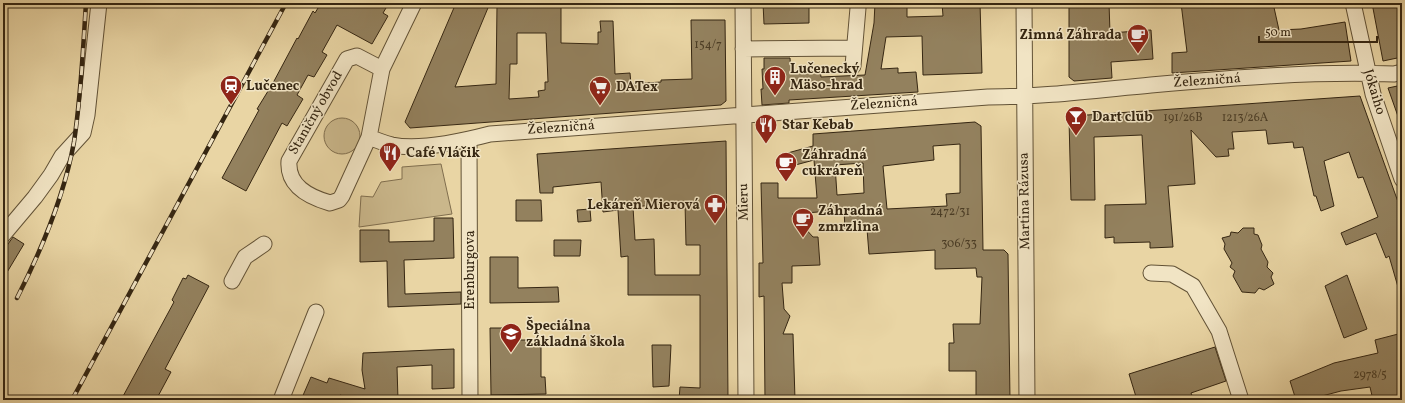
<svg xmlns="http://www.w3.org/2000/svg" width="1405" height="403" font-family="Vollkorn,serif">
<style>
.green{fill:#cab78b;stroke:#806e4e}
.building{fill:#93815e;stroke:#352612;fill-rule:evenodd}
.lines{fill:none;stroke-linecap:round;stroke-linejoin:round}
.minor-casing{stroke:#625236;stroke-width:17}
.minor{stroke:#f1e4c4;stroke-width:15}
.rail-casing{stroke:#352612;stroke-width:4.5}
.rail{stroke:#f1e4c4;stroke-width:3;stroke-dasharray:9;stroke-linecap:butt}
.labels{text-anchor:middle;dominant-baseline:central;stroke-width:3;stroke-linejoin:round;paint-order:stroke}
.number-label{font-size:12px;fill:#4c3d25}
.poi-label{font-size:14px;font-weight:bold;fill:#352612;stroke:#f1e4c4;text-anchor:start}
.street-label{font-size:14px;fill:#352612;stroke:#f1e4c4}
</style>
<rect width="100%" height="100%" fill="#e9d5a4"/>
<filter id="stains"><feTurbulence type="fractalNoise" baseFrequency=".005" numOctaves="4"/><feColorMatrix values="0 0 0 0 .2 0 0 0 0 .09 0 0 0 0 .02 0 0 0 .5 -.17"/></filter>
<radialGradient id="worn" r=".72"><stop offset=".6" stop-color="#630" stop-opacity="0"/><stop offset="1" stop-color="#630" stop-opacity=".3"/></radialGradient>
<path class="green" d="M324 136a18 18 0 1 1 36 0a18 18 0 1 1-36 0Z
M441,164L452,214L359,227L361,196L373,197L381,182L402,179V167Z"/>
<path class="building" d="M321,3H389L383,13L388,16L372,44L337,25L322,52L327,55L314,77L308,75L297,95L303,99L287,126L282,123L246,191L222,178L259,110L257,109L273,83L297,38L298,39L313,11L315,13Z
M456,3H490L455,87L496,84L497,6L561,5V43L598,44V32H601L600,21H613L615,74L630,73L631,84L661,82V80L692,79L691,20H725L726,101L721,105L410,128L405,122ZM517,33H546L548,82H545V90L538,91L539,97L509,99L510,64H517Z
M763,3H809V23L764,24Z
M875,3H907V17L943,16L942,3H980L982,73L923,75L922,36L886,37L881,69L898,68V73L916,72L918,92L789,100V103L762,105L761,89H763L762,69H764V58H790L791,72L820,69L821,77L865,75L874,23Z
M1069,3H1109L1110,33L1151,30L1153,59L1111,62L1112,78L1074,81L1069,77Z
M1181,3H1273L1279,30L1301,29L1345,22L1351,61L1172,73V53L1187,52Z
M1372,3H1402V57L1383,61Z
M1402,85V122H1400L1388,88Z
M1360,96L1402,213V287H1398L1389,256L1386,258L1376,233L1346,245L1341,233L1378,217L1363,177L1358,178L1349,152L1324,161L1334,206L1321,211L1316,196H1314L1303,147L1294,148L1293,142L1268,144L1266,130L1232,132L1234,149H1228L1229,156L1216,157L1191,130L1195,184L1168,186L1173,247L1150,248V242L1114,243V237L1105,238V205L1146,204L1142,135L1094,137L1095,200H1071L1069,119L1073,116Z
M975,122L981,126L983,250H1004L1008,254L1010,400H976V371H949V343H954L953,324H980L982,277H977L976,268L935,269V250L869,254L867,229H845L844,210L792,214L813,237H818L820,265L792,266V283H782L784,309L790,316L783,334H793L795,400H765L764,296L759,297V263H763L761,183H778V198H817L814,160L788,167L784,154L813,146V134ZM960,144V193L946,194L947,206L887,209L883,166L934,160L933,146ZM863,163L864,193L837,195L835,165Z
M726,141L728,400H679L680,387L700,388V295H628V256L621,257L618,210L603,212L601,182L553,187V193H540L537,154ZM685,202L686,245H700V275H655L654,239L635,240L633,207Z
M516,200H541L542,221H516Z
M590,209L591,221L578,222L577,210Z
M434,218H453L454,258L404,260L405,294L461,292V304L388,307L387,261L360,262V230H389V242L434,241Z
M1243,228H1254V234L1258,235L1262,245L1261,249L1268,262L1267,267L1273,273L1271,277L1274,284L1264,290L1259,288L1255,293L1242,292L1233,276L1235,271L1230,267L1232,263L1224,249L1225,244L1222,238L1230,236L1231,232L1238,233Z
M13,237L24,244L3,279V251Z
M554,240H581L580,256H554Z
M490,257H518V288L558,287L559,302L490,303Z
M188,275L209,286L165,369L171,372L156,400H121L174,302L172,300L183,278L186,279Z
M1347,275L1367,329L1344,338L1325,286Z
M490,328H519V340H538V342H541V377H545L546,394L491,395Z
M1402,333V400H1373L1370,387L1341,391L1307,400H1296L1290,381L1334,363L1378,353L1375,340Z
M652,345H671L669,386L653,387Z
M1215,347L1226,381L1191,393L1194,400H1137L1129,374Z
M454,349V388L432,389V365L397,367L398,400H357L340,395L338,400H301L311,377L327,383L329,378L365,389L362,370L363,353Z"/>
<g class="lines">
<g class="minor-casing">
<path id="minor" d="M743,3L746,400
M1024,3L1027,400
M1353,3L1373,94L1402,179
M743,49L853,48
M853,66L858,8
M382,69L357,56L347,59L289,161C287,186 309,197 330,203L339,200L342,196L369,137L382,69L414,3
M369,137C376,140 384,143 392,145C420,151 463,141 490,134L988,97C1043,97 1097,90 1151,85C1232,78 1313,71 1394,74L1402,72
M469,140L470,400
M3,235L35,197L51,175L62,156L83,133L87,115L99,3
M1151,273L1172,274L1193,286L1219,331L1241,400
M232,281L245,257L264,244
M281,400L316,312"/>
</g>
<use href="#minor" class="minor"/>
<g class="rail-casing">
<path id="rail" d="M17,298C42,249 64,197 74,142C81,96 83,49 86,3
M72,400L286,3"/>
</g>
<use href="#rail" class="rail"/>
</g>
<defs>
<g id="cafe-pin" transform="scale(1.15)"><path d="M0 17L-7.5 6A9.5 9.5 0 1 1 7.5 6Z" fill="#8f2418" stroke="#f1e4c4"/><path d="M-5.5-4.5H6V0H3Q3 3.5 0 3.5H-2.5Q-5.5 3.5-5.5 0ZM3-3.2v2h1.7v-2ZM-6 4.5H4V6H-6Z" fill="#fff"/></g>
<g id="building-pin" transform="scale(1.15)"><path d="M0 17L-7.5 6A9.5 9.5 0 1 1 7.5 6Z" fill="#8f2418" stroke="#f1e4c4"/><path d="M-4-6H4V6H1V3H-1V6H-4ZM-2.5-4.3h1.7v1.8h-1.7ZM.8-4.3h1.7v1.8H.8ZM-2.5-1h1.7V.8h-1.7ZM.8-1h1.7V.8H.8Z" fill="#fff"/></g>
<g id="station-pin" transform="scale(1.15)"><path d="M0 17L-7.5 6A9.5 9.5 0 1 1 7.5 6Z" fill="#8f2418" stroke="#f1e4c4"/><path d="M-3-6H3Q5-6 5-4V2Q5 4 3 4L4.5 6H3L1.5 4h-3L-3 6H-4.5L-3 4Q-5 4-5 2V-4Q-5-6-3-6ZM-3.5-4v3h7v-3ZM-3.5 1v1.5H-2V1ZM2 1v1.5H3.5V1Z" fill="#fff"/></g>
<g id="supermarket-pin" transform="scale(1.15)"><path d="M0 17L-7.5 6A9.5 9.5 0 1 1 7.5 6Z" fill="#8f2418" stroke="#f1e4c4"/><path d="M-6-5.5h2.5l.6 2H6L4.5 2H-2.5L-4.4-4H-6ZM-1.5 3.2a1.3 1.3 0 1 0 .1 0ZM3 3.2a1.3 1.3 0 1 0 .1 0Z" fill="#fff"/></g>
<g id="bar-pin" transform="scale(1.15)"><path d="M0 17L-7.5 6A9.5 9.5 0 1 1 7.5 6Z" fill="#8f2418" stroke="#f1e4c4"/><path d="M-6-5H6L.8 .8V4.5H3.5V6h-7V4.5H-.8V.8Z" fill="#fff"/></g>
<g id="restaurant-pin" transform="scale(1.15)"><path d="M0 17L-7.5 6A9.5 9.5 0 1 1 7.5 6Z" fill="#8f2418" stroke="#f1e4c4"/><path d="M-5-6h1v4h1v-4h1v4h1v-4h1v5L-1.5 .5V6h-2V.5L-5-1ZM5-6V6H3V1.5H1.5Q1.5-4 5-6Z" fill="#fff"/></g>
<g id="pharmacy-pin" transform="scale(1.15)"><path d="M0 17L-7.5 6A9.5 9.5 0 1 1 7.5 6Z" fill="#8f2418" stroke="#f1e4c4"/><path d="M-2-6h4v4h4v4h-4v4h-4v-4h-4v-4h4Z" fill="#fff"/></g>
<g id="school-pin" transform="scale(1.15)"><path d="M0 17L-7.5 6A9.5 9.5 0 1 1 7.5 6Z" fill="#8f2418" stroke="#f1e4c4"/><path d="M0-5L7-2L0 1L-7-2ZM-4 1L0 2.5L4 1V4Q0 6-4 4Z" fill="#fff"/></g>
</defs>
<g fill-rule="evenodd">
<use href="#cafe-pin" x="1138" y="35"/>
<use href="#building-pin" x="775" y="77"/>
<use href="#station-pin" x="231" y="86"/>
<use href="#supermarket-pin" x="600" y="87"/>
<use href="#bar-pin" x="1076" y="117"/>
<use href="#restaurant-pin" x="766" y="125"/>
<use href="#restaurant-pin" x="390" y="153"/>
<use href="#cafe-pin" x="786" y="163"/>
<use href="#pharmacy-pin" x="715" y="205"/>
<use href="#cafe-pin" x="803" y="219"/>
<use href="#school-pin" x="511" y="334"/>
</g>
<g class="labels">
<g class="number-label">
<text x="708" y="45">154/7</text>
<text x="1183" y="118">191/26B</text>
<text x="1245" y="118">1213/26A</text>
<text x="950" y="212">2472/31</text>
<text x="959" y="244">306/33</text>
<text x="1370" y="375">2978/5</text>
</g>
<g class="poi-label">
<text x="1122" y="35" text-anchor="end">Zimná Záhrada</text>
<text x="790" y="69">Lučenecký<tspan x="790" dy="16">Mäso-hrad</tspan></text>
<text x="246" y="86">Lučenec</text>
<text x="616" y="87">DATex</text>
<text x="1092" y="117">Dart club</text>
<text x="782" y="125">Star Kebab</text>
<text x="406" y="153">Café Vláčik</text>
<text x="802" y="155">Záhradná<tspan x="802" dy="16">cukráreň</tspan></text>
<text x="700" y="205" text-anchor="end">Lekáreň Mierová</text>
<text x="818" y="211">Záhradná<tspan x="818" dy="16">zmrzlina</tspan></text>
<text x="526" y="326">Špeciálna<tspan x="526" dy="16">základná škola</tspan></text>
</g>
<g class="street-label">
<text transform="translate(1207 81) rotate(-4)">Železničná</text>
<text transform="translate(1374 92) rotate(73)">Jókaiho</text>
<text transform="translate(884 104) rotate(-4)">Železničná</text>
<text transform="translate(316 113) rotate(-60)">Staničný obvod</text>
<text transform="translate(561 128) rotate(-4)">Železničná</text>
<text transform="translate(1025 201) rotate(-91)">Martina Rázusa</text>
<text transform="translate(744 202) rotate(-91)">Mieru</text>
<text transform="translate(470 270) rotate(-90)">Erenburgova</text>
</g>
</g>
<rect width="1405" height="403" fill="none" stroke="#e9d5a4" stroke-width="16"/>
<rect x="4" y="4" width="1397" height="395" fill="none" stroke="#352612" stroke-width="2"/>
<rect x="8" y="8" width="1389" height="387" fill="none" stroke="#352612"/>
<path d="M1259 36v6h118v-6" fill="none" stroke="#352612" stroke-width="2"/>
<text x="1265" y="36" font-size="12" fill="#352612" stroke="#f1e4c4" stroke-width="3" paint-order="stroke">50 m</text>
<rect width="100%" height="100%" filter="url(#stains)"/>
<rect width="100%" height="100%" fill="url(#worn)"/>
</svg>
